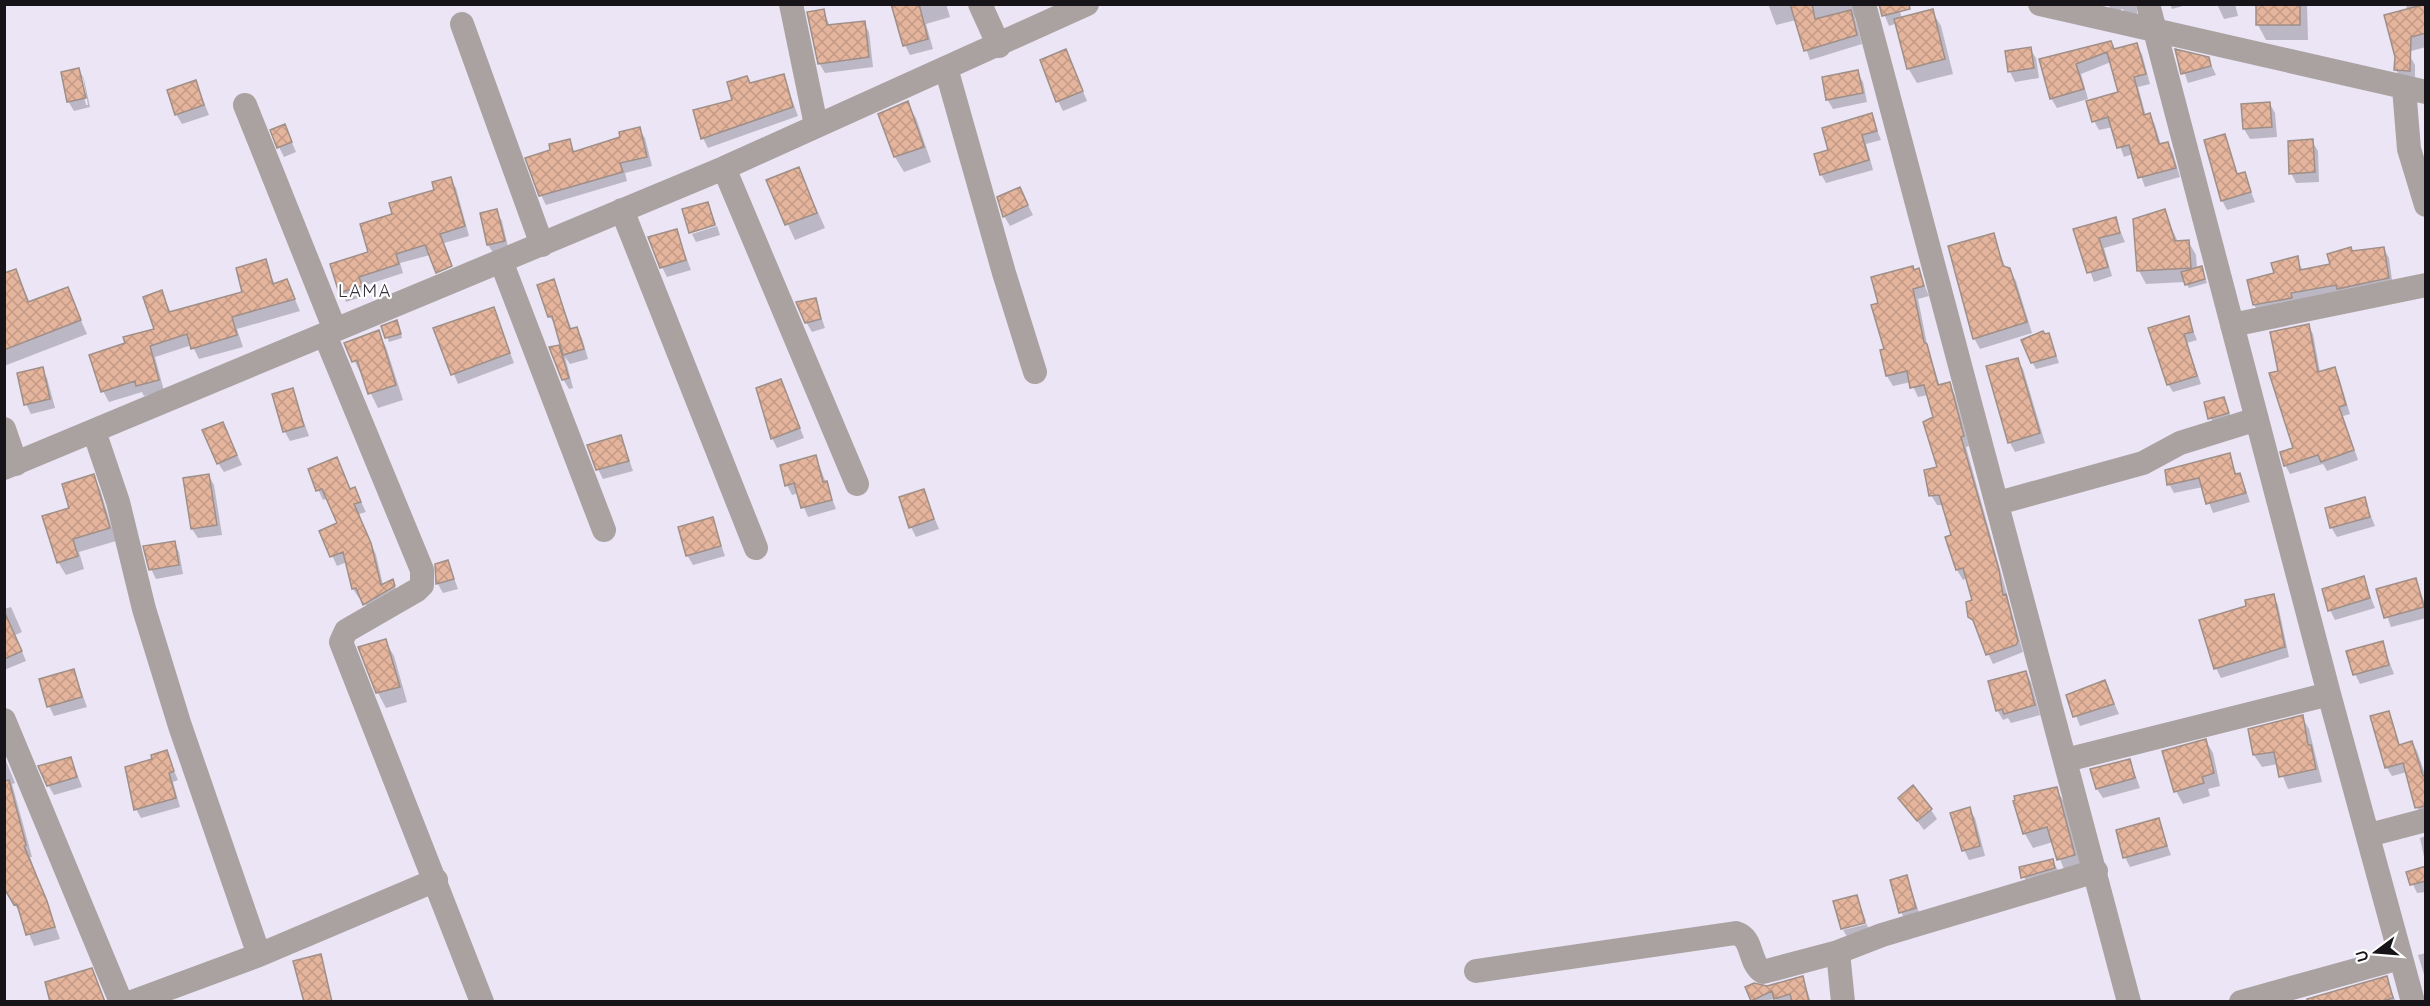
<svg xmlns="http://www.w3.org/2000/svg" width="2430" height="1006" font-family="Quicksand,sans-serif">
<style>
.shadow{fill:#0003;fill-rule:evenodd}
.building{fill:url(#building-cross-hatch);stroke:#9f8f88;stroke-width:1.5}
.lines{fill:none;stroke-linecap:round;stroke-linejoin:round}
.minor{stroke:#aaa2a1;stroke-width:24}
.labels{text-anchor:middle;dominant-baseline:central;stroke-width:4.5;stroke-linejoin:round;paint-order:stroke}
.quarter-label{font-size:18px;letter-spacing:1.5px;fill:#35313d;stroke:#fff}
</style>
<defs>
<pattern id="building-cross-hatch" width="8" height="8" patternUnits="userSpaceOnUse" patternTransform="scale(1.5)"><rect width="8" height="8" fill="#e5b49c"/><path d="M0 0l8 8M0 8l8-8" fill="none" stroke="#c49a86"/></pattern>
</defs>
<rect width="100%" height="100%" fill="#ebe5f5"/>
<path class="shadow" d="M893,4H946L950,17L926,24L933,49L910,55L905,45Z
M1768,4H1858L1855,18L1862,44L1810,60L1796,20L1776,25Z
M1880,4H1898L1902,19L1932,11L1941,26L1953,74L1917,83L1908,68L1897,23L1889,26Z
M2108,4H2136L2138,18L2126,15L2123,9L2112,12Z
M2170,4H2183V6L2172,9Z
M2217,4H2235L2238,16L2224,19Z
M2257,4H2307L2308,40H2266L2258,25Z
M2407,4H2426V47L2400,54Z
M823,10L830,26L864,23L869,32L873,67L825,73L819,63Z
M2110,42L2115,50L2136,45L2142,54L2150,84L2138,87L2146,116L2150,115L2155,125L2161,145L2168,143L2173,153L2180,177L2145,187L2133,154L2124,157L2113,127L2099,130L2094,121L2120,93L2111,62L2081,74L2088,99L2057,108L2051,98L2041,60Z
M2030,49L2036,58L2039,78L2015,82L2010,72L2007,53Z
M1066,51L1087,101L1063,111L1058,101Z
M2177,51L2208,58L2216,75L2188,83Z
M2410,56L2415,65V81L2401,80L2396,70Z
M79,70L84,79L90,107L74,111L68,101ZM80,78H83L88,105H86Z
M1857,72L1863,82L1867,102L1833,109L1827,99Z
M783,75L798,116L708,148L703,138L734,101L751,85Z
M196,82L209,115L182,124L176,114Z
M907,103L916,118L931,162L904,172L895,157L880,115Z
M2270,104L2275,113L2277,137L2250,139L2244,129Z
M1871,115L1881,140L1866,144L1873,170L1826,183L1821,174L1830,151Z
M285,126L296,152L284,157L279,147Z
M639,129L645,138L652,166L625,173L627,181L546,205L541,195L552,151L569,141L575,153L622,138Z
M2224,136L2238,175L2244,174L2255,202L2227,210L2222,200Z
M2312,141L2318,151L2319,182L2296,183L2291,173Z
M799,169L825,228L795,240L768,181Z
M450,179L456,188L469,236L444,243L452,264L437,271L430,255L400,263L403,273L363,286L367,295L346,302L332,265L370,253L394,215L436,191Z
M1020,189L1033,215L1010,226L1004,216Z
M708,203L716,224L691,231Z
M496,211L502,221L509,251L494,254L488,245L481,214Z
M2164,211L2178,242L2188,241L2196,255L2197,269L2201,267L2207,283L2189,288L2185,282L2146,284L2139,271L2135,220Z
M2115,219L2125,242L2104,248L2112,276L2094,282L2075,230Z
M717,226L720,235L696,242L692,234Z
M676,230L691,270L667,277L662,267Z
M1993,235L2006,269H2009L2016,281L2032,333L1980,349L1974,338Z
M2384,249L2389,258L2393,287L2260,314L2254,305L2276,274L2297,258L2303,271L2332,266L2353,253Z
M265,261L275,285L287,281L300,311L237,329L243,347L199,359L192,345L155,357L164,391L144,396L142,392L109,402L103,391L127,344L156,330L162,292L171,313L244,293Z
M1918,270L1929,296L1918,299L1928,349L1940,386L1949,385L1955,395L1969,446L1966,447L2023,652L1993,664L1970,616L1974,602L1967,578L1963,580L1957,570L1947,538L1953,536L1944,505H1937L1931,495L1939,468L1934,418L1928,395L1918,397L1911,382L1893,386L1887,376L1879,304Z
M16,271L30,303L67,289L87,334L4,366V275Z
M553,281L572,330L576,328L582,338L588,359L570,364L565,357L573,388L569,389L563,379L559,346L563,354L556,325L549,316Z
M815,299L825,328L812,332L806,322Z
M493,309L514,363L458,384L435,329Z
M2188,318L2197,340L2187,343L2201,384L2173,392L2168,384Z
M2308,325L2313,334L2320,372L2334,368L2339,377L2350,414L2343,416L2358,460L2327,471L2323,464L2290,474L2285,465L2295,449L2280,372Z
M399,326L402,338L389,342L383,327Z
M378,332L386,347L403,400L378,408L346,344Z
M2049,335L2059,363L2036,369L2032,362L2045,336Z
M2017,360L2023,369L2045,443L2015,452L2010,443L1988,367Z
M42,369L47,378L55,408L31,414L26,404Z
M781,381L804,438L777,448L772,438Z
M292,390L309,436L290,441L285,432Z
M2223,398L2233,423L2215,428L2206,404Z
M222,423L242,465L224,472L218,463Z
M621,436L633,471L603,479L598,469Z
M2229,455L2237,475L2244,484L2250,502L2213,513L2203,487L2174,493L2169,484Z
M816,457L836,509L808,517L798,493L792,495L787,485Z
M336,459L351,490L355,489L366,512L359,514L376,555L383,585L392,581L397,591L370,613L362,598H359L353,589L347,562L337,566L321,532L339,524L328,498L323,500L309,470Z
M93,476L100,489L116,541L79,552L84,569L66,575L58,562Z
M209,476L214,485L222,535L198,538L192,529Z
M923,491L939,529L916,537L911,527Z
M2364,499L2375,526L2337,537L2331,527Z
M712,519L725,556L693,565L687,555Z
M174,542L179,552L183,574L156,579L151,569Z
M448,562L458,589L443,593L438,584L436,565Z
M2363,578L2375,608L2335,620L2330,610Z
M2415,579L2426,606V618L2391,627L2378,590Z
M2273,595L2278,605L2289,657L2221,678L2216,668L2248,608Z
M11,607L22,632L15,635L26,661L4,670V609Z
M385,641L394,656L407,702L386,708L378,693Z
M2382,643L2394,674L2360,684L2355,674Z
M74,671L87,707L54,716L49,706Z
M2026,672L2031,682L2040,715L2011,723L2008,718L2003,720L1997,710Z
M2105,682L2119,714L2080,726L2068,696Z
M2388,713L2400,746L2412,742L2417,751L2426,777V816H2422L2417,808L2407,772L2392,776L2387,768L2372,717Z
M2302,717L2309,729L2322,782L2288,789L2278,764L2262,767L2254,755Z
M2206,741L2213,753L2220,786L2208,789L2210,796L2183,804L2176,791Z
M166,752L178,780L173,782L180,807L141,818L136,809L126,768L154,760Z
M4,756L15,783L12,784L32,857H30L60,939L34,946L22,917L4,885Z
M71,758L82,787L54,795L48,785Z
M2130,760L2140,788L2103,798L2097,789Z
M2056,789L2065,803L2082,869L2066,874L2053,842L2033,848L2025,834L2015,802Z
M1900,798L1931,810L1937,819L1924,830Z
M1969,809L1975,818L1985,856L1969,860L1964,850Z
M2158,820L2171,855L2130,867L2125,857Z
M2426,836V866L2420,838Z
M2052,861L2058,870L2028,887L2021,868Z
M2426,868V892L2417,893L2408,873Z
M1907,877L1921,918L1906,922L1901,912Z
M1857,897L1866,921L1842,929L1835,902Z
M1867,924L1869,932L1848,938L1843,930Z
M2426,953V981L2418,955Z
M91,970L106,1002H52Z
M1803,978L1811,1002H1778L1776,999L1753,1002L1747,988L1767,987Z
M2386,978L2396,1002H2302Z"/>
<path class="building" d="M891,4H919L928,39L903,46Z
M1790,4H1812L1815,19L1851,10L1857,35L1804,51Z
M1879,4H1909L1910,9L1882,16Z
M2256,4H2300V25H2256Z
M2426,4V33L2411,37L2410,71L2394,70L2395,57L2384,15Z
M824,9L827,25L865,21L869,57L818,64L807,12Z
M1933,9L1945,59L1907,69L1894,19Z
M2111,41L2114,49L2137,43L2146,74L2134,77L2144,115L2150,113L2159,144L2168,142L2176,168L2138,178L2129,145L2117,148L2108,117L2092,122L2086,101L2118,92L2107,52L2076,64L2084,89L2050,99L2039,59Z
M2031,47L2034,68L2008,72L2005,51Z
M1066,49L1083,91L1056,102L1040,60Z
M2175,49L2209,57L2211,66L2181,74Z
M79,68L86,98L67,102L61,72Z
M1858,70L1863,93L1826,100L1822,77Z
M784,74L793,107L701,139L693,110L732,100L727,82L747,76L750,83Z
M196,80L204,105L175,115L167,90Z
M908,101L924,147L894,157L878,114Z
M2270,102L2272,127L2243,129L2241,104Z
M1872,113L1877,131L1862,135L1869,160L1820,175L1814,154L1828,150L1822,128Z
M285,124L292,142L277,148L270,130Z
M640,127L647,157L620,163L623,172L539,196L525,158L550,150L549,144L570,139L573,152L620,137L619,132Z
M2225,134L2237,174L2245,172L2251,192L2221,201L2204,140Z
M2313,139L2315,172L2289,174L2288,141Z
M799,167L817,213L785,225L766,180Z
M451,177L465,226L440,234L452,266L436,273L425,245L396,254L399,264L359,277L362,286L339,293L330,264L368,252L360,224L392,214L389,203L434,190L432,182Z
M1020,187L1028,205L1003,217L997,197Z
M708,202L715,225L689,233L682,209Z
M497,209L505,241L487,245L480,213Z
M2165,209L2175,241L2189,240L2191,268L2137,271L2133,219Z
M2116,217L2120,233L2099,238L2108,267L2087,273L2073,229Z
M677,229L686,260L660,268L648,237Z
M1994,233L2003,266L2010,268L2027,322L1973,339L1948,246Z
M2351,247L2352,251L2384,247L2389,278L2337,289L2336,285L2291,293L2292,298L2253,305L2247,280L2274,273L2271,263L2298,256L2300,270L2330,264L2327,254Z
M266,259L273,284L287,279L295,299L232,317L237,335L191,349L187,334L150,346L159,380L136,386L135,381L101,392L89,355L125,343L123,337L154,329L143,297L162,290L169,312L242,292L236,268Z
M1913,266L1914,270L1919,268L1924,286L1913,289L1924,342L1927,344L1938,385L1950,382L1964,436L1961,437L1999,570L2003,595L2006,594L2018,641L2016,645L1986,655L1973,620L1968,617L1966,602L1972,600L1963,568L1956,570L1945,537L1951,535L1939,495L1929,496L1924,470L1937,467L1923,422L1933,417L1924,385L1910,388L1907,371L1886,376L1880,350L1884,349L1871,305L1878,303L1871,277Z
M2202,266L2205,279L2185,285L2181,272Z
M16,269L28,302L68,287L81,320L4,350V273Z
M554,279L570,329L577,327L584,349L563,355L552,316L548,317L537,285Z
M816,298L821,319L805,323L796,302Z
M494,307L510,353L451,375L433,328Z
M2189,316L2193,332L2184,334L2197,376L2167,385L2148,328Z
M397,320L401,334L385,338L381,326Z
M2309,324L2318,372L2335,367L2346,405L2339,407L2354,450L2321,462L2318,455L2284,466L2280,452L2293,448L2269,373L2278,371L2270,332Z
M379,330L396,385L368,394L357,360L352,362L344,343Z
M2043,331L2045,334L2049,333L2056,356L2031,363L2021,340Z
M559,345L569,378L562,380L549,347Z
M2018,358L2040,433L2008,443L1986,366Z
M43,367L50,399L24,405L17,373Z
M781,379L800,428L771,439L756,388Z
M293,388L304,426L283,432L272,394Z
M2224,397L2229,413L2208,419L2204,402Z
M223,422L237,455L217,464L202,430Z
M621,435L629,461L596,470L587,445Z
M2230,453L2235,474L2240,473L2246,493L2206,504L2199,478L2167,485L2165,470Z
M816,455L823,482L827,481L832,500L801,508L794,483L785,486L780,465Z
M337,457L350,489L355,487L361,502L354,504L371,543L381,585L393,579L395,586L363,605L356,588L352,589L343,552L330,557L319,531L337,523L322,489L316,491L308,469Z
M94,474L110,528L73,539L78,556L57,563L42,516L69,508L62,484Z
M209,474L217,525L191,529L183,478Z
M924,489L934,519L909,528L899,497Z
M2365,497L2370,517L2330,528L2325,508Z
M713,517L721,546L686,556L678,527Z
M175,541L179,565L149,570L143,546Z
M448,560L454,579L436,584L435,564Z
M2364,576L2370,598L2328,611L2322,589Z
M2416,578L2424,607L2384,618L2376,589Z
M2274,594L2285,647L2214,669L2199,620L2246,606L2245,600Z
M4,611L22,651L4,659Z
M386,639L400,687L376,693L358,647Z
M2383,641L2389,665L2353,675L2346,651Z
M74,669L82,697L47,707L39,679Z
M2026,671L2035,705L2004,714L2002,709L1996,711L1988,681Z
M2105,680L2114,704L2073,717L2066,695Z
M2389,711L2399,745L2412,741L2423,776L2426,775V806L2415,808L2403,763L2385,768L2370,716Z
M2303,715L2308,745H2311L2316,769L2279,777L2274,752L2253,755L2248,729Z
M2206,739L2214,773L2202,777L2204,783L2174,792L2162,751Z
M167,750L174,771L169,773L176,798L134,810L125,767L152,759L151,755Z
M71,757L77,777L47,786L38,766Z
M2130,759L2135,778L2096,789L2090,769Z
M9,780L26,845L24,846L47,901L55,927L26,935L17,904L14,905L4,888V781Z
M1913,785L1932,809L1917,821L1898,798Z
M2057,787L2075,855L2057,860L2047,827L2023,834L2013,801L2015,800L2014,796Z
M1970,807L1980,846L1962,851L1950,813Z
M2159,818L2167,846L2123,858L2116,830Z
M2053,859L2055,868L2021,878L2019,867Z
M2426,866V881L2410,885L2406,872Z
M1907,875L1916,908L1899,913L1890,880Z
M1857,895L1865,923L1841,929L1833,901Z
M321,954L332,1002H304L293,961Z
M92,968L105,1002H50L45,982Z
M1803,976L1809,1002H1792L1790,994L1774,999L1772,991L1751,1001L1745,987L1754,983L1767,986Z
M2387,976L2393,998L2379,1002H2307V999Z"/>
<g class="lines">
<path class="minor" d="M791,4L816,125
M980,4L999,46
M1864,4L2129,1002
M2040,4L2426,92
M2148,4L2329,694L2413,1002
M462,24L542,245
M946,68L1004,273L1035,372
M2404,88L2409,149L2426,205
M245,105L335,330
M724,168L857,484
M622,210L756,548
M501,261L604,530
M2232,325L2426,285
M325,335L422,570V585L417,590L346,631L341,642L482,1002
M4,429L16,464
M94,431L118,502L144,609L180,726L259,955
M4,468L724,168L1087,4
M1998,503L2143,463L2180,443L2257,419
M4,720L121,1002
M2066,760L2329,694
M2369,835L2426,820
M1476,971L1736,933C1754,938 1748,963 1763,972L1838,952
M132,1002L259,955L436,880
M1843,1002L1838,952L1882,935L2096,871
M2241,1002L2400,958"/>
</g>
<g class="labels">
<g class="quarter-label">
<text x="365" y="290">LAMA</text>
</g>
</g>
<rect width="2430" height="1006" fill="none" stroke="#161419" stroke-width="12"/>
<g transform="translate(2376 952) rotate(254)" stroke="#ffffff" stroke-width="4.5" paint-order="stroke">
<path d="M0-4.5L10 22L0 15L-10 22Z" fill="#161419"/>
<text y="-9" font-size="16" font-weight="bold" text-anchor="middle" fill="#161419">U</text>
</g>
</svg>
